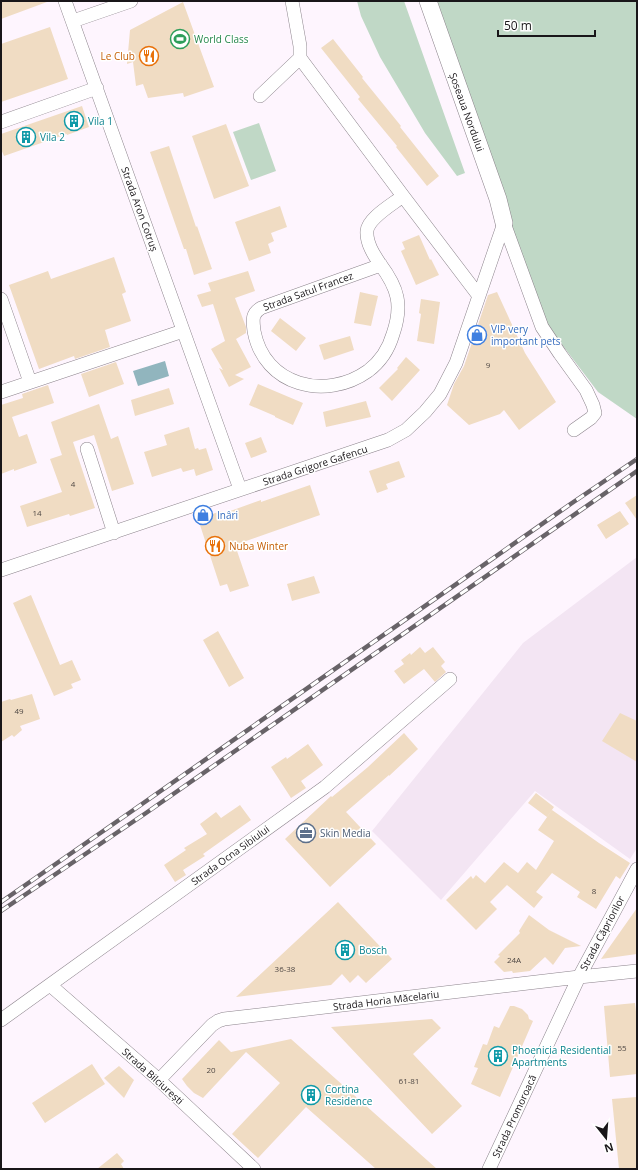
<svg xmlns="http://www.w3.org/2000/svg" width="638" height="1170" font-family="'Open Sans',sans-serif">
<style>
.built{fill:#f3e5f3}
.green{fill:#c0d8c6}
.water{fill:#91b5be}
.building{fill:#f0dcc3}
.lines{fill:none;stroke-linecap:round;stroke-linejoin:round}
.minor-casing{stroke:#8c848c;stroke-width:14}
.major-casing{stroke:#8c848c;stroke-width:18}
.minor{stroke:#fff;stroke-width:13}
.major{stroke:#fff;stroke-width:17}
.rail-casing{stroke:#686368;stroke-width:4.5}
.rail{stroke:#fff;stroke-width:3;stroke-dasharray:9;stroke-linecap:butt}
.labels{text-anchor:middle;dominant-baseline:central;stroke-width:3;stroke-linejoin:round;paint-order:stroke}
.number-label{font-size:8px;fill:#4f4844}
.leisure-label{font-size:10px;fill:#27864d;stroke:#fff;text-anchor:start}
.food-label{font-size:10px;fill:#c56008;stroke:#fff;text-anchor:end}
.street-label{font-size:10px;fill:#191619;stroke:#fff}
.culture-label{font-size:10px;fill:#0d838f;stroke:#fff;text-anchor:start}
.shop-label{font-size:10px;fill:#366cbe;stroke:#fff;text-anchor:start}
.service-label{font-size:10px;fill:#4e5e75;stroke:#fff;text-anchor:start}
</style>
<rect width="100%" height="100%" fill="#fef5fe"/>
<path class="built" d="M637,557V848L630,859L535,791L441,900L372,831L523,643Z"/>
<path class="green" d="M357,1H404L465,173L457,176L425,133L380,57L361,16Z
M430,1H637V419L598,392L550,329L523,274Z
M259,123L276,171L251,180L233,132Z"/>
<path class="water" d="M165,361L169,376L138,386L133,371Z"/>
<path class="building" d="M1,1H46L47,2L1,19Z
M183,2L214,87L184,97L183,93L148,98L143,84L136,86L133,62L127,64L130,30Z
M50,27L68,79L1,102V44Z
M333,39L363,77L362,78L401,126L400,127L439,176L427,186L396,147L397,146L358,99L360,97L321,48Z
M82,106L89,127L67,135V134L4,156L1,149V134Z
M226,124L249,186L214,199L192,136Z
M169,146L196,227L197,226L212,269L194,275L186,249H184L150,152Z
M280,206L287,227L271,233L274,241L268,244L271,253L249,261L235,222Z
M419,235L430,260L431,259L439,275L416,285L401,251L405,249L402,242Z
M114,257L126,292L122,294L131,321L105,330L110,347L75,359L74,356L39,369L9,285L48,271L51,279Z
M248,271L255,291L235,298L246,327V333L236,339L251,367L235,375L244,379L229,387L219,368L223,370L211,349L225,341L213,304L202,307L197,295L211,291L208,283Z
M360,292L378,296L371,326L354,323Z
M497,292L525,353L556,402L519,430L504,410L500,414L469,425L447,405L454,384L464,366L488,295Z
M421,299L440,302L434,344L417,341L421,314L419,313Z
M280,318L306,338L296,351L271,331Z
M350,336L354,350L324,360L319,345Z
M406,357L420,370L392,401L379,388L398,369L397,368Z
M116,362L124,384L89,397L81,374Z
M258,384L303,403L293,425L275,417V416L249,405Z
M48,385L54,403L12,417L19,437L27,434L37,463L14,471V469L1,474V405L23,398L22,394Z
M169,388L174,404L135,416L131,400Z
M366,401L371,417L326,427L323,412Z
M99,404L111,439L118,436L134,484L112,491L94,435L73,442L95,508L70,516L69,514L27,527L20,506L62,492L50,459L62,455L51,422Z
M189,427L195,449L198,448L199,450L206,448L213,470L196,476L194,469L183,472L181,468L152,477L144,452L167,445L164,435Z
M261,437L267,452L251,458L245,443Z
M399,461L405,477L386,484L388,489L377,493L369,471Z
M310,485L320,515L235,545L249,586L230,592L227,584L220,586L198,519L221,511L222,514L261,500V502Z
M637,495V520L625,503Z
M620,511L629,524L606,539L597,525Z
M314,576L320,593L292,601L287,584Z
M31,595L60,665L72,660L81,680L71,684L73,688L54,696L13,603Z
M218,631L244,678L229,687L203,640Z
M420,647L425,653L433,647L445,662L441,666L446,672L435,682L424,669L404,684L394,671L404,664L401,660L410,653L411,655Z
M32,694L40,719L20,726L22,730L14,737L12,735L1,742V702L10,699L11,700Z
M620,713L637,721V762L602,741Z
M404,733L418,749L389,776V775L346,812L376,844L330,887L285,839L331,796L332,797L368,767Z
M308,744L323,765L301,781L306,788L291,798L271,767L286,757L287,759Z
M536,793L554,807L547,817L528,803Z
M240,805L251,820L203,854L205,856L183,870L186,875L175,882L164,865L186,850L184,848L207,834L200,824L216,812L221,818Z
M552,810L599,843L630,863L620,879L616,876L596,909L577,897L580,892L552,873L536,892L543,897L534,908L507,885L490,902L497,909L476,930L446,900L471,876L473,879L476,875L485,883L504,862L518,873L527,862L536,870L554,841L538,830Z
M338,902L392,959L366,983L358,975L350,983L342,974L331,985L236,997Z
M637,908V954L601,959Z
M529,915L549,930L581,946L565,948L553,965L545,957L530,971L513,973L512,971L504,972L494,962L500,956L498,955L520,933L519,931Z
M635,1003L637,1020V1074L610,1077L604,1006Z
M510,1006H514L522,1009L528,1015L529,1019L533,1021L500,1097L471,1084L478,1068L474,1067L483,1044L487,1045L494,1026L499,1028Z
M432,1019L441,1028L413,1054L462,1106L432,1134L331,1027Z
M291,1039L437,1169H376L306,1107L258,1158L232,1134L280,1083L246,1052L203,1098L194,1093L187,1086L182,1079L219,1040L231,1052Z
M92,1064L105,1084L45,1123L32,1103Z
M119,1066L134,1080L124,1098L104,1078Z
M637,1097V1169H619L612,1099Z
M117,1153L124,1161L121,1164L124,1169H97Z"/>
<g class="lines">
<g class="minor-casing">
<path id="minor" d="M65,1L240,489
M292,1L300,46V58L403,196L479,296
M73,21L131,1
M260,96L300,58
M1,122L97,88
M504,223L542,327L560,354L586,390L593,405L595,413L591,418L574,430
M381,265L261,308C251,314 253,321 254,331C264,386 326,401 368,371C380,362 389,348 393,334C403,305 398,288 380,264C374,255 366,243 367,231C368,218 393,204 403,196
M1,299L30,382
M1,392L183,331
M87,449L114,533
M1,570L388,440L406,430L425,412L440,394L456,363L504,223
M50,985L159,1080L254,1169
M1,1020L325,787L450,679
M159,1080L212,1025L218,1021L224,1019L579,977L637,971
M489,1169L579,977L637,869"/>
</g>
<g class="major-casing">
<path id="major" d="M428,1L498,199L504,223"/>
</g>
<use href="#minor" class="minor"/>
<use href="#major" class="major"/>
<g class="rail-casing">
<path id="rail" d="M1,902L132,811L572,503L637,459
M1,911L146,813L637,471"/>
</g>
<use href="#rail" class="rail"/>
</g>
<defs>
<g id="stadium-ring" transform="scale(1)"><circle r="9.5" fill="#fff" stroke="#2e9e5b" stroke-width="1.5"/><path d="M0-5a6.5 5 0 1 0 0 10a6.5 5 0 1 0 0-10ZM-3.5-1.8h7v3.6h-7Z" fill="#2e9e5b"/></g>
<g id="restaurant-ring" transform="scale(1)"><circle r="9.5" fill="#fff" stroke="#e8710a" stroke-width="1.5"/><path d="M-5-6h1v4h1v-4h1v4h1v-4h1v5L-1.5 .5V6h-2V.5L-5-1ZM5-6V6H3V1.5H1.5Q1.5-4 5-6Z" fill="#e8710a"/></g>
<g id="building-ring" transform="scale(1)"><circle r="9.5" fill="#fff" stroke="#0f9aa8" stroke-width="1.5"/><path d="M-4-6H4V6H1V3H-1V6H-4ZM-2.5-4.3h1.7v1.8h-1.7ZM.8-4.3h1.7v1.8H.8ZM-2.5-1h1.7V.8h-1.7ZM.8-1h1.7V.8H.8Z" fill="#0f9aa8"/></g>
<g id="shop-ring" transform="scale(1)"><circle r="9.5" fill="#fff" stroke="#3f7fe0" stroke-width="1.5"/><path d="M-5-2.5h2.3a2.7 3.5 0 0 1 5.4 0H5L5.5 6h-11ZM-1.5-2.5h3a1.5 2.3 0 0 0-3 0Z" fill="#3f7fe0"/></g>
<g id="office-ring" transform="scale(1)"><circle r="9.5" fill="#fff" stroke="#5c6f8a" stroke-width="1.5"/><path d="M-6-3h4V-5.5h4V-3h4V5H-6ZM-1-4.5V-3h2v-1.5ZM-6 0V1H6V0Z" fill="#5c6f8a"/></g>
</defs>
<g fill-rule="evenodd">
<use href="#stadium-ring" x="180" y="39"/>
<use href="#restaurant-ring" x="149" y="56"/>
<use href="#building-ring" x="74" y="121"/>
<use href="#building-ring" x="26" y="137"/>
<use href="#shop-ring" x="477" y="335"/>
<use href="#shop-ring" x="203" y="515"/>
<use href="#restaurant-ring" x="215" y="546"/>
<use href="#office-ring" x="306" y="833"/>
<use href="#building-ring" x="345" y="950"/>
<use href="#building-ring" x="498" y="1056"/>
<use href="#building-ring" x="311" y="1095"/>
</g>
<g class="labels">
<g class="number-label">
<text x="488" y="364">9</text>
<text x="73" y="483">4</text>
<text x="37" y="512">14</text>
<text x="19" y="710">49</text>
<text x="594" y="890">8</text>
<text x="514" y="959">24A</text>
<text x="285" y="968">36-38</text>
<text x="622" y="1047">55</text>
<text x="211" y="1069">20</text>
<text x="409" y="1080">61-81</text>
</g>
<g class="leisure-label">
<text x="194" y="39">World Class</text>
</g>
<g class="food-label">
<text x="135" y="56">Le Club</text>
<text x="229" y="546" text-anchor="start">Nuba Winter</text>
</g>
<g class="street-label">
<text transform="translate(467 112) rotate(70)">Șoseaua Nordului</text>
<text transform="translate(140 209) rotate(70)">Strada Aron Cotruș</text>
<text transform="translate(308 291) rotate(-20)">Strada Satul Francez</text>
<text transform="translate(315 465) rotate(-18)">Strada Grigore Gafencu</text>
<text transform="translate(230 855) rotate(-36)">Strada Ocna Sibiului</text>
<text transform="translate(602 933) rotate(-62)">Strada Căpriorilor</text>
<text transform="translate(386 1000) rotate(-7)">Strada Horia Măcelariu</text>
<text transform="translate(153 1076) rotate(42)">Strada Bilciurești</text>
<text transform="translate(514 1116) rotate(-65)">Strada Promoroacă</text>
</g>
<g class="culture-label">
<text x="88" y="121">Vila 1</text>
<text x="40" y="137">Vila 2</text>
<text x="359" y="950">Bosch</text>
<text x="512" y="1050">Phoenicia Residential<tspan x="512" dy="12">Apartments</tspan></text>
<text x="325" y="1089">Cortina<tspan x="325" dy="12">Residence</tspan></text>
</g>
<g class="shop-label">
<text x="491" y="329">VIP very<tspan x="491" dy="12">important pets</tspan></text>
<text x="217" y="515">Inâri</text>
</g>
<g class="service-label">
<text x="320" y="833">Skin Media</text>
</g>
</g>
<rect width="638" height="1170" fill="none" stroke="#191619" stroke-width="4"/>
<g transform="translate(606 1138) rotate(163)" stroke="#ffffff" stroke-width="3" paint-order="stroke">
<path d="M0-3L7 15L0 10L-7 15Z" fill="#191619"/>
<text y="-6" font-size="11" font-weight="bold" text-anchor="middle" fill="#191619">N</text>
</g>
<path d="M498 30v6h97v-6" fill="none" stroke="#191619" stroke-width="2"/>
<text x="504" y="30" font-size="12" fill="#191619" stroke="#ffffff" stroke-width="3" paint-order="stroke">50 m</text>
</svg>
